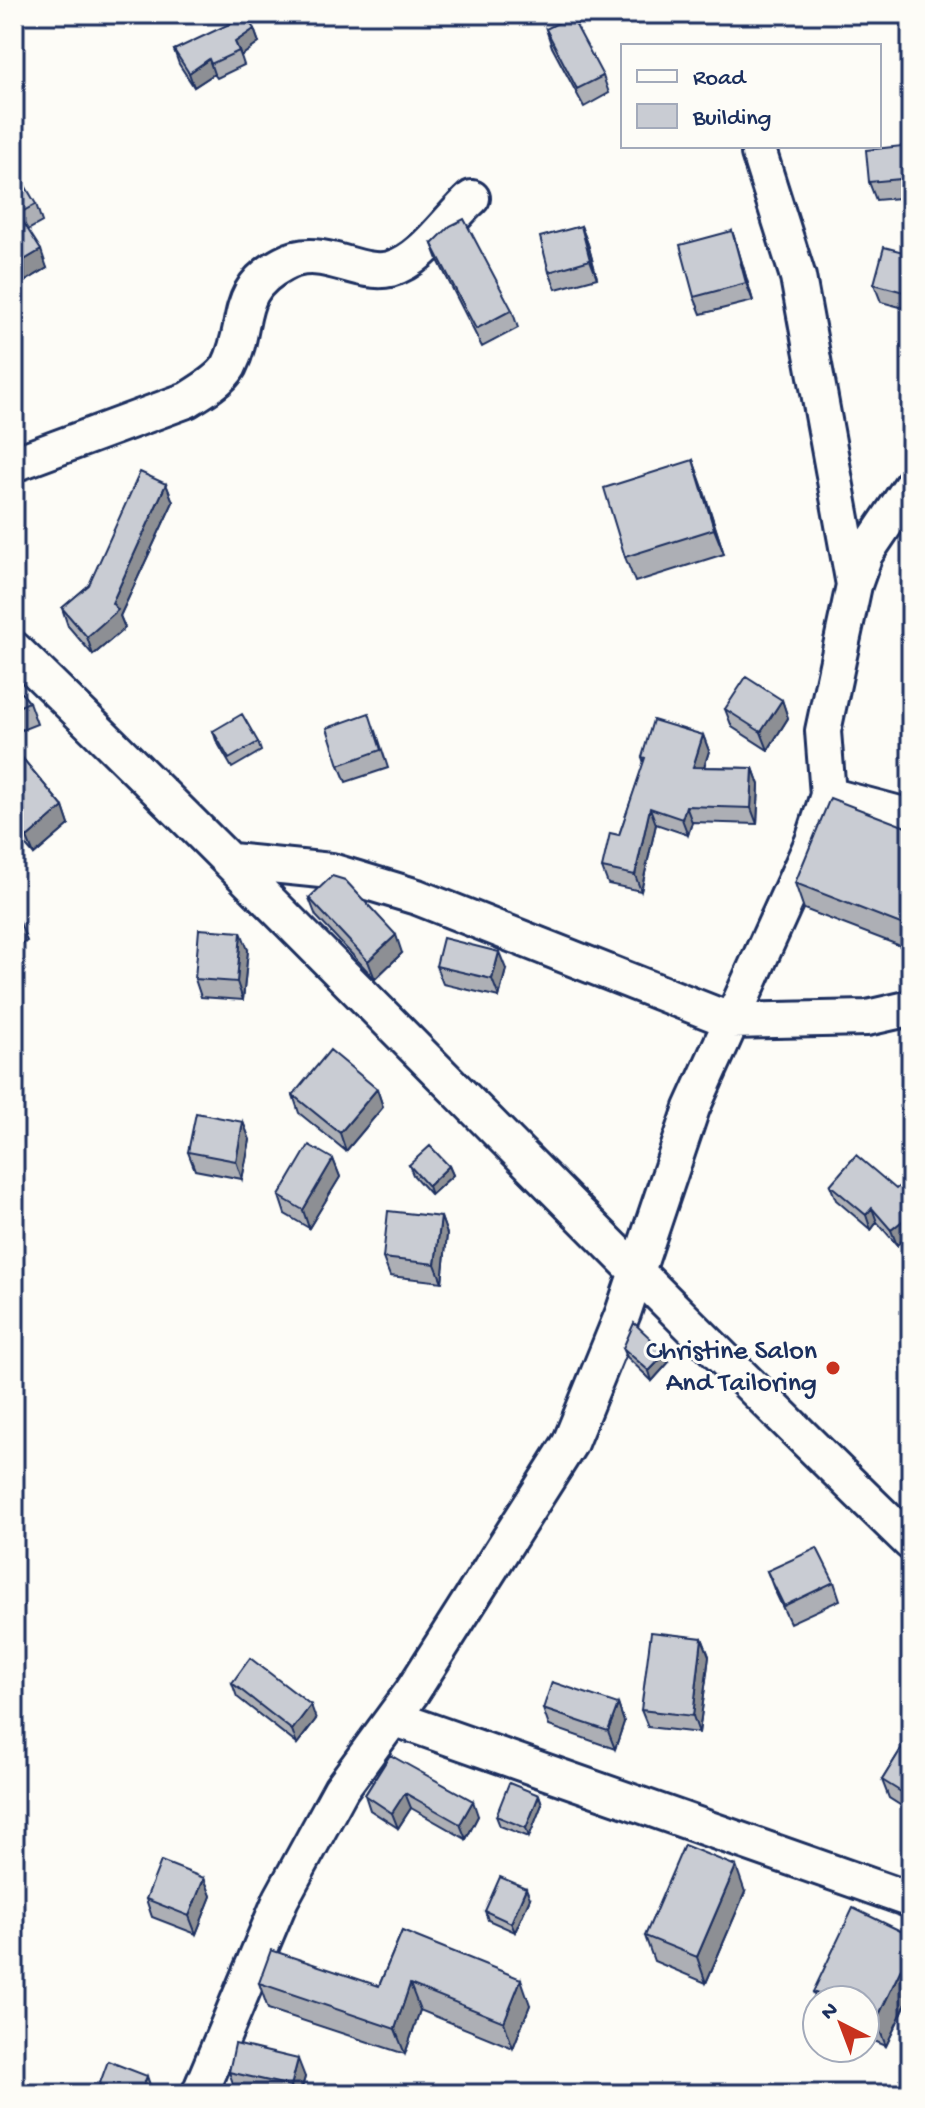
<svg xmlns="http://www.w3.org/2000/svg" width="925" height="2108" font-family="'Gochi Hand',sans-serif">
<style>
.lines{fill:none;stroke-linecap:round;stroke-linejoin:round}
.street-casing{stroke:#1b2f5e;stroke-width:40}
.street{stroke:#fdfcf7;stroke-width:34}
.wall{fill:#adafb5;stroke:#1b2f5e;stroke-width:2}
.shaded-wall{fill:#8d8f94;stroke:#1b2f5e;stroke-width:2}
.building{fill:#c9ccd3;stroke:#1b2f5e;stroke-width:2}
.poi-dot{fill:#c8321e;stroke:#fdfcf7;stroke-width:3}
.labels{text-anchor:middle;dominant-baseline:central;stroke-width:6;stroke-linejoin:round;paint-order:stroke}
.poi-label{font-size:28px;fill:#1b2f5e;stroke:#fdfcf7;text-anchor:end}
</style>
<rect width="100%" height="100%" fill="#fdfcf7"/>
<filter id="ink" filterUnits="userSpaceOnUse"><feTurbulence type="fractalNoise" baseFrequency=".0125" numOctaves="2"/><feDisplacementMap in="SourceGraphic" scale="16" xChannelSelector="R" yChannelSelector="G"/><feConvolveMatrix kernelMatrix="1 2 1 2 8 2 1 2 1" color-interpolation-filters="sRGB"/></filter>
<g filter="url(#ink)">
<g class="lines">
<g class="street-casing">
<path id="street" d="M759,153L798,277L854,585
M14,464L187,400C200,392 221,380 229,366C250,324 232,291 283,264C321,243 357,277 390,269C423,260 447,220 472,198
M14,649C317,943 608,1249 911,1543
M828,795L911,817
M232,861L331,871L417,897L732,1021L867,1018L911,1008
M393,1718L911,1900
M199,2094L281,1899L341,1789L412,1692L570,1443L623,1313L692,1108L813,841L828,795L823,731L854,585L865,554L911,486"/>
</g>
<use href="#street" class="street"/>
</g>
<path class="wall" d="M254,29L259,43L241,56L244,65L217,78L214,74L194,87L179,64L174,50Z
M546,29L603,76L609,93L584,107L552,47Z
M911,145V197L876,200L869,182Z
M14,187L36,204L42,222L28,230L47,268L14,288Z
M581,226L588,244L597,278L556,289L549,272Z
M732,231L738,249L753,301L701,314L694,297Z
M432,244L512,310L518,328L482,347L439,262Z
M911,254V310L881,302L874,284Z
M693,460L724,554L635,582L625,557Z
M166,484L173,502L120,616L125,628L93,655L68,626L62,608L89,585Z
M14,684L29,702L37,724L14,733Z
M782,700L788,718L768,750L732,727L725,709Z
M213,731L258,742L261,751L232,768L216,740Z
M376,731L388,768L346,782L339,765Z
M703,735L709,751L704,767L753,768L759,785L757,824L692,822L688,835L656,824L641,891L608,884L602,868L619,835L644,763L642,757Z
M14,748L63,807L69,825L34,855L14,832Z
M911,829V950L804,909L795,883Z
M309,898L402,953L375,979L316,916Z
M14,911L20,923L27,941L14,948Z
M248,950L243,1000L201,997L195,979Z
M436,966L506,969L499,997L443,984Z
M377,1089L383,1107L346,1151L299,1113L293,1095Z
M243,1122L250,1140L242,1179L195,1170L188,1152Z
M333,1159L340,1177L309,1228L285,1214L279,1196Z
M409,1165L449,1166L453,1175L431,1195L413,1175Z
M830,1185L896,1189L897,1245L877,1222L871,1230L836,1200Z
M441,1217L447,1234L442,1282L390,1276L383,1258Z
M623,1348L669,1362L652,1381L627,1357Z
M767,1571L834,1582L840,1600L790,1623L774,1589Z
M702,1638L709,1656L699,1733L648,1727L641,1710Z
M232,1683L316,1719L297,1744L237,1697Z
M618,1704L624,1722L615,1749L549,1726L543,1709Z
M911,1733V1812L889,1798L882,1780Z
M390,1755L478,1816L466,1839L411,1808L398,1828L370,1810L365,1795Z
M539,1795L542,1804L529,1837L500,1826L496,1816Z
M204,1878L211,1896L196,1934L152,1917L146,1899Z
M745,1892L706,1983L654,1961L645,1936Z
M530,1898L515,1932L488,1920L485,1911Z
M402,1931L530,2005L513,2048L420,2010L405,2054L268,2009L259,1983L379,1986Z
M911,1936V1993L886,2046L865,2037V2000H817V2002L813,1992Z
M229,2072L305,2077L300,2094H255L235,2089Z"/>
<path class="shaded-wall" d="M254,29L259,43L241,56L235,42Z
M209,59L214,74L194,87L189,73Z
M581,226L588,244L597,278L590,260Z
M732,231L738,249L753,301L746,283Z
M41,250L47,268L14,288V266Z
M693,460L702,485L724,554L714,529Z
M166,484L173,502L120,616L125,628L93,655L87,637L112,603Z
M782,700L788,718L768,750L761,732Z
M703,735L709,751L699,783L693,767Z
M753,768L759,785L757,824L751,808Z
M686,806L692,822L688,835L682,819Z
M63,807L69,825L34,855L27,838Z
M650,808L656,824L641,891L635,875Z
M241,932L248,950L243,1000L237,982Z
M396,935L402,953L375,979L368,961Z
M499,952L506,969L499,997L492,979Z
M377,1089L383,1107L346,1151L340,1133Z
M243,1122L250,1140L242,1179L236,1161Z
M333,1159L340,1177L309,1228L303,1210Z
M449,1166L453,1175L431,1195L428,1186Z
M872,1208L877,1222L871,1230L866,1215Z
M911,1214V1233L897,1245L891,1230Z
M441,1217L447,1234L442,1282L435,1264Z
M666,1353L669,1362L652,1381L649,1371Z
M702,1638L709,1656L699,1733L693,1716Z
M618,1704L624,1722L615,1749L608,1731Z
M311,1705L316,1719L297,1744L292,1730Z
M405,1793L411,1808L398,1828L392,1813Z
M539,1795L542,1804L529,1837L526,1828Z
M473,1801L478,1816L466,1839L460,1824Z
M736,1866L745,1892L706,1983L697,1957Z
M204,1878L211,1896L196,1934L189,1916Z
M526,1888L530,1898L515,1932L511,1923Z
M911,1948V1993L886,2046L876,2021Z
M521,1979L530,2005L513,2048L504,2022Z
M410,1984L420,2010L405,2054L395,2029Z
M298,2059L305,2077L300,2094H294L291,2086Z
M147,2076L153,2094H140Z"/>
<path class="building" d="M246,16L254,29L235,42L239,51L211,64L209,59L189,73L174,50Z
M571,16L603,76L577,89L546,29Z
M911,145V178L869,182L866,150Z
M23,182L36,204L18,214L41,250L14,266V187Z
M464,219L512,310L476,329L432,244L450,226Z
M581,226L590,260L549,272L540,237Z
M732,231L746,283L694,297L680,245Z
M884,247L911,254V294L874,284Z
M693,460L714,529L625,557L604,488Z
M140,472L166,484L112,603L118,610L87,637L62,608L89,585Z
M746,677L782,700L761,732L725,709Z
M14,684L29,702L14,709Z
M369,713L381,750L339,765L327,728Z
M242,714L258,742L229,759L213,731Z
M653,720L703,735L693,767L753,768L751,808L686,806L682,819L650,808L635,875L602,868L610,833L619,835L645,758L642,757Z
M14,748L63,807L27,838L14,822Z
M830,798L911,829V928L795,883Z
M332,876L345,880L396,935L368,961L309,898Z
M14,911L20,923L14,926Z
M199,929L241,932L237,982L195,979Z
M443,938L499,952L492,979L436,966Z
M330,1050L377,1089L340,1133L293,1095Z
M196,1113L243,1122L236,1161L188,1152Z
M309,1145L333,1159L303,1210L279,1196Z
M430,1146L449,1166L428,1186L409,1165Z
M856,1155L896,1189L904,1182L911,1191V1214L891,1230L872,1208L866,1215L830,1185Z
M388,1211L441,1217L435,1264L383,1258Z
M634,1323L666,1353L649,1371L623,1348Z
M817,1548L834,1582L784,1606L767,1571Z
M651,1632L702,1638L693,1716L641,1710Z
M250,1658L311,1705L292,1730L232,1683Z
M552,1682L618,1704L608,1731L543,1709Z
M911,1733V1798L882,1780Z
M390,1755L473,1801L460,1824L405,1793L392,1813L365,1795Z
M509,1783L539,1795L526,1828L496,1816Z
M684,1845L736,1866L697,1957L645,1936Z
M161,1861L204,1878L189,1916L146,1899Z
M500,1877L526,1888L511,1923L485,1911Z
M853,1908L911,1936V1948L876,2021L865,2016V2000H831L813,1992Z
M402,1931L521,1979L504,2022L410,1984L395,2029L259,1983L271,1950L379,1986Z
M235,2044L298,2059L291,2086L229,2072Z
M108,2061L147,2076L140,2094H96Z"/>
</g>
<circle class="poi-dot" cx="833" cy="1368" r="8"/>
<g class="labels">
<g class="poi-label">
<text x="817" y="1352">Christine Salon<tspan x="817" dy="32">And Tailoring</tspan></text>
</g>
</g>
<rect width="925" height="2108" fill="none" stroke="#fdfcf7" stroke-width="48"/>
<rect x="24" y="24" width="877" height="2060" fill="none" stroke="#1b2f5e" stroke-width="3" filter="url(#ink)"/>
<rect x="621" y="44" width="260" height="104" fill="#fdfcf7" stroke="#a3aaba" stroke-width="2"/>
<rect x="637" y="70" width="40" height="12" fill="#fdfcf7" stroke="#a3aaba" stroke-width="2"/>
<text x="693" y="84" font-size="24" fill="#1b2f5e">Road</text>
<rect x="637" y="104" width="40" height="24" fill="#c9ccd3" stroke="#a3aaba" stroke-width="2"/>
<text x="693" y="124" font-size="24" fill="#1b2f5e">Building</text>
<g transform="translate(841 2024) rotate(318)"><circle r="38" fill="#fdfcf7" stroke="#a3aaba" stroke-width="2"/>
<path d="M0-6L14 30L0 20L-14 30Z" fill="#c8321e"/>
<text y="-12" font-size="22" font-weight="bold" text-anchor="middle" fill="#1b2f5e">N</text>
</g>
</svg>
